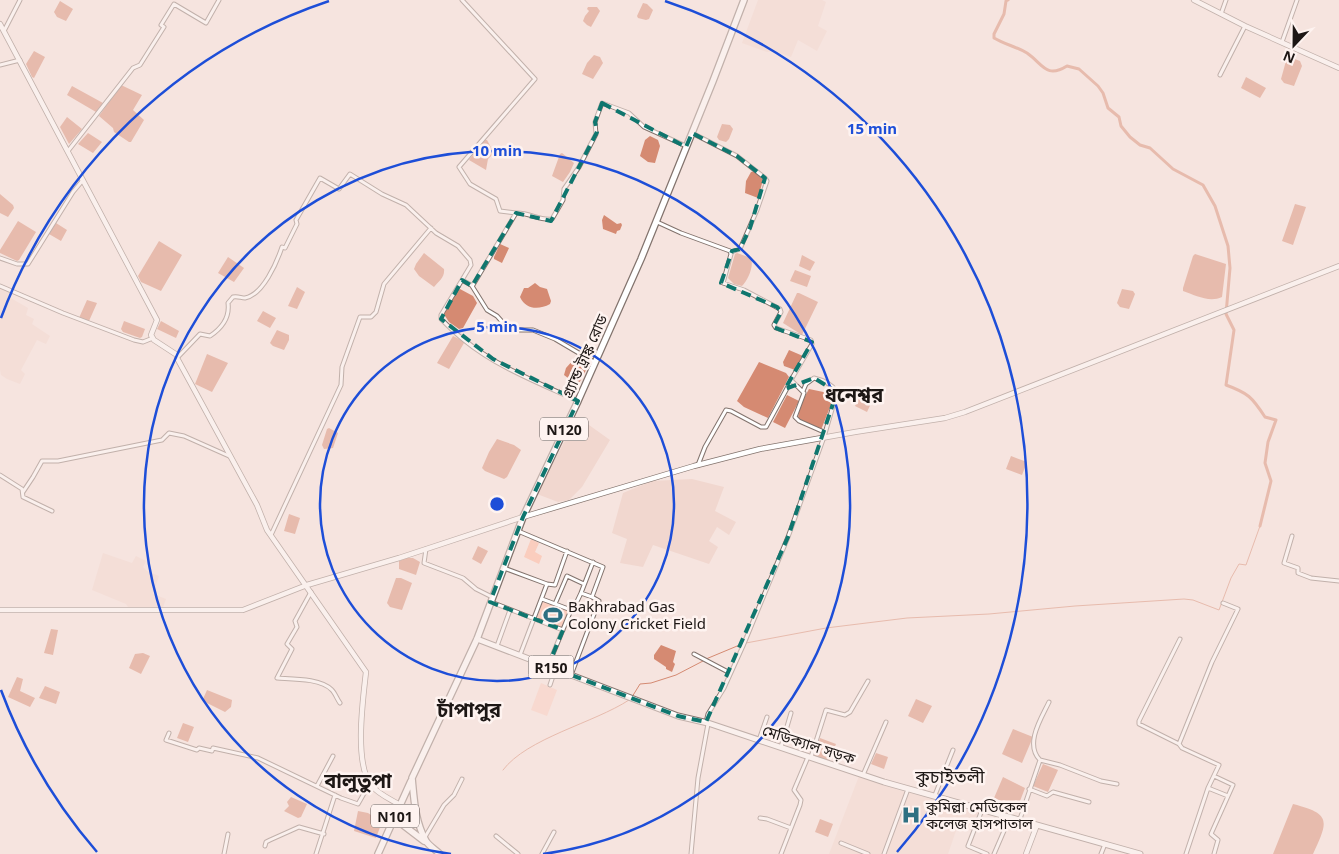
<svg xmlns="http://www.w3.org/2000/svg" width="1339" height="854" font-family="'Noto Sans','Noto Sans Bengali',sans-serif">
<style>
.built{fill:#f1d7cf}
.green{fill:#facdbe}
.water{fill:#d58a72}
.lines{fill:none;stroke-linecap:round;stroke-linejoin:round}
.stream{stroke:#d58a72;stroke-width:1}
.canal{stroke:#d58a72;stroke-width:3}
.street-casing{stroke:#82736d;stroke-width:5}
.secondary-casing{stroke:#82736d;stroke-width:6}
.primary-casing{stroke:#82736d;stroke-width:7}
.highway-casing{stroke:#82736d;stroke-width:8}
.street{stroke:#fff;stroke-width:3}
.secondary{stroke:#fff;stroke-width:4.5}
.primary{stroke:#fff;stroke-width:5}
.highway{stroke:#fff;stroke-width:5.5}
.marked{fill:none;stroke:#0f766e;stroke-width:4;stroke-dasharray:10 6;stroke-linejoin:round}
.ring{fill:none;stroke:#1d4ed8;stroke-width:2.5}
.labels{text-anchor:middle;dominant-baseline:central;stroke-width:5;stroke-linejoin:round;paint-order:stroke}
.shield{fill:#fef3f0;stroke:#605957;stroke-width:1}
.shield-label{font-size:14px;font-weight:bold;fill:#1d1715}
.street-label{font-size:15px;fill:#1d1715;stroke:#fef3f0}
.poi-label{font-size:15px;fill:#1d1715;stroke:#fef3f0;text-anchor:start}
.quarter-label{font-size:18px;fill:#1d1715;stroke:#fef3f0}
.district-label{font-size:20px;font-weight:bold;fill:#1d1715;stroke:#fef3f0}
.centre{fill:#1d4ed8;stroke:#fef3f0;stroke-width:2.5}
.ring-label{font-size:15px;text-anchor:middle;font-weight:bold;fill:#1d4ed8;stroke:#fef3f0;stroke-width:5;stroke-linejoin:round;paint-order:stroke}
</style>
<rect width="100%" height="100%" fill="#f6e4df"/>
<path class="built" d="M758,0H822L826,2L818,26L827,31L817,51L798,40L791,57L775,51L767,52L742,43Z
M0,288L11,292L9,297L28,308L26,315L34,319L32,324L50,336L46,344L37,340L21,370L25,374L20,384L7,379L1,375L0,370Z
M582,420L610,440L582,487L569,500L558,502L537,494L563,444L569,434Z
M692,479L724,487L715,511L736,522L729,535L717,527L709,541L718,547L709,564L653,545L643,567L620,563L627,539L612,533L623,493L652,481Z
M103,553L132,563L136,556L146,561L143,567L147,571L159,576L153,594L166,599L163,607H128L126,604L92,590Z
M859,776L902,791L979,809L974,824L966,821L959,822L948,854H829Z"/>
<path class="green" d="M531,539L539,543L535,552L542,556L539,564L524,557Z
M543,601L569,611L562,628L537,618Z
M541,683L557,690L547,716L531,710Z"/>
<path class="water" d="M60,1L73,9L66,21L57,17L54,12Z
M643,3L647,4L653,10L649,19L646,20L638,18L637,16Z
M588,7H597L600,11L591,27L587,25L583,21L585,16L589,11L587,9Z
M34,51L45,57L34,78L32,77L26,64Z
M594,55L600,57L603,63L593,79L582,74L587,63Z
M1292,58L1300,61L1302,66L1294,86L1284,83L1281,79L1286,61Z
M1246,77L1266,88L1260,98L1241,88Z
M121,85L142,95L133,110L144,120L131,142H129L114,132L113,128L99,116Z
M72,86L103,103L96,112L67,95Z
M67,117L82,129L69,144L60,127Z
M722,124L730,125L733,129L729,139L726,142L719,140L717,137Z
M88,133L102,142L93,153L78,144Z
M650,136L658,140L660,146L655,163L648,162L640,156L645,140Z
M484,140H487L494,153L488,159L486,170L469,160Z
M562,153L574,163L570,172L563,182L552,176L560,154Z
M755,171L763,180L758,198L745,193L746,181L751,172Z
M0,194L13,205L14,208L8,217L0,213Z
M1295,204L1306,207L1293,245L1282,241Z
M604,215L617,224L621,223L622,225L620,230L617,231L616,234L603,229L602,220Z
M18,221L36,232L19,260L17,261L0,253V250Z
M56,223L67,230L61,241L49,234Z
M159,241L182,255L161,291L141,282L138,276Z
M500,244L509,248L502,263L494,259V257Z
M424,253L444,269C445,277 439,281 434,287L419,276L414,269L416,264Z
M737,253L751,258C754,267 748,280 742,286L734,284L728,278L735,254Z
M1195,254L1226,264L1222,297C1209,303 1195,295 1183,291V288L1193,256Z
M802,255L815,262L810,271L799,266Z
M228,257L244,268L234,282L218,273Z
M795,270L811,276L807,287L790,281Z
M535,283L540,287L547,289L551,301L550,304C539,310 526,310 520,297L524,288H528Z
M297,287L305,292L297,309L288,306Z
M460,289L473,296L477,303L463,328L459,329L449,322L443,313L457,290Z
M1122,289L1133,291L1135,294L1129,309L1120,307L1117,303Z
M797,293H799L818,302L802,335L783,323Z
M87,300L97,303L89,321L79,318Z
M263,311L276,318L270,328L257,321Z
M124,321L145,329L142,337L140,338L123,332L121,329Z
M161,321L179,331L176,338L157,329Z
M277,330L289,335V340L284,350L273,346L270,343Z
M453,336L463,341L464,343L449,369L437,363Z
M789,350L803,356L795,370L784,366L783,362Z
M207,354L228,363L212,392L195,384Z
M574,359L581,362V367L586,370L577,387L576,385L573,387L571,383H568L567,382L568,378L564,375L566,368Z
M759,362L786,373L789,377L768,418L744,407L737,401Z
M809,389L833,394L834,397L821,430L798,420C798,409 804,398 809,389Z
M862,391L874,397L867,412L855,406Z
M787,395L799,401L785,428L773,422Z
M329,428L338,433L333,448L324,449L322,445L327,429Z
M497,439L514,445L521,450L507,477L504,479L485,471L482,468L489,452Z
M1011,456L1027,462L1022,475L1006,469Z
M289,514L300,518L295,534L284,531Z
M478,546L488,551L481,564L472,559Z
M406,558H413L420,562L416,575L399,569V561Z
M396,578H401L412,583L402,610L390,607L387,603Z
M51,629L58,630L53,655L44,653Z
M661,645L676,651L673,662L675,664L672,672L666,669V667L654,659V655Z
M143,653L150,656L141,674L129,668L135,654Z
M17,677L23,679L20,691L35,698L30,707L8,697Z
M45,686L60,692L56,704L39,698Z
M207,690L232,700L231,707L225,712L207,703L203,699Z
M916,699L932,706L923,723L908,716Z
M183,723L194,727L188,742L177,738Z
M1013,729L1033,737L1022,763L1002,754Z
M820,738L836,744L829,761L814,756Z
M876,753L888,757L884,769L871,764Z
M1043,764L1058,770L1048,792L1033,786Z
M1003,777L1025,788L1017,809L1006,810L1003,805L1004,802L994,798Z
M291,797L307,804L301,817L298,818L284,811L289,806L287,802Z
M1293,804C1332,814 1328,821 1313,854H1273Z
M379,810L385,814L376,838L354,831L358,811L368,813L374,817Z
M820,819L833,824L828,837L815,832Z"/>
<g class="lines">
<path class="stream" d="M746,643L826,628L907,618L989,614L1075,606L1184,599L1193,600L1219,610L1231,578L1239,564L1246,565L1260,526
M706,659L742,644
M632,697L640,684L651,683L676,675L703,661
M503,770C527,738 594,723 629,700"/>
<path class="canal" d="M1008,0L1006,1L1004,14L994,34V38C1004,44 1017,47 1027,53C1043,64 1046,79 1067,66L1079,69L1098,86L1103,93L1108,108L1119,117L1121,126L1130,137L1140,145L1150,148L1173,169L1203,185L1215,206L1228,246L1230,268L1226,314L1234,330L1226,385C1248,393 1252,397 1265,417L1276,420L1268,442L1265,463L1271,481L1260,526"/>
<g class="street-casing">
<path id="street" d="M462,0L535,79L459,167L470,184L496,199L500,211L516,213
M1221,14L1226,0
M4,31L20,0
M1282,42L1297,0
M0,65L20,60
M1220,75L1245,26
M692,133L737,156L765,178L767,181L757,210L740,249L731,252
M68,151L133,68L140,65L164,27L161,25L174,4L206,23L219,0
M657,222L681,233L730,251L731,254L723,283L744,290L780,309L781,312L774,325L776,328L811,340L812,344L791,380L804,393L795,417L799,421L824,432
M0,258L17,264H28L73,192L83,180
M462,280L471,285H473L516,213C528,212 540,221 552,219L563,200L564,189L579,167L596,134L595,122L602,103L629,113L644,127L686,146
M0,286L63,313L134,340L143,342L153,338
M472,286L487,310L497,316L505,325L516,330H533L555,339L594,362
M177,358L200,334L210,336C222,328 230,318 228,303L233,297C238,296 241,298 245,298C263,295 277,262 282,247L285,248L297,224L296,220L320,178L339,189L350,174L382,194L406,205L436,233L458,246L470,260L471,265L441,315V319C448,326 456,334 464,340C497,367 539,383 578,401
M698,465L705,447L726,410L731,411L761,427H766L791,381
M0,475L22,489L23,497L52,511
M23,492L33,477L42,461H58L162,440L169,433L184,436L229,456
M518,531L603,567L592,597L581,593L573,610H571
M271,535L341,385L342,367L360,317H371L376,312L384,284L431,228
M1292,536L1284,563L1298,568V573L1311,578L1339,581
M426,549L424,563L463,578L476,589L492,597
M504,568L547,584L520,655
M547,584L555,585L567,551
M311,592L295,621L297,627L287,644L292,649L277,678C291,679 321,678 332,690C335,693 337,699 340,703
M581,593L593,562
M542,599L571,610L548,666
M491,602L563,630
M555,604L567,576L584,584
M497,646L510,610
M694,654L730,673
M571,675L599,601L592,597
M550,685L555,670
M706,722L708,714L724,688L743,646L788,537L824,437L837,392C832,384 823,380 814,378L806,384L803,391
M169,733L166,740L197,750L199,748L212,751L213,748L258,758L341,798L358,804L370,783
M759,740L767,717
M1179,744L1139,724V721L1180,639
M781,747L791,713
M811,757L826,710L845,715L850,712L868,681
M1040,760C1024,744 1042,717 1049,702
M863,775L886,722
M317,786L333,756
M1208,788L1228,796
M1029,789L1047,796L1053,792L1089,802
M935,795L953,750
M982,810L968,846L987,854
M760,818L767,819L791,828
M1020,819L1040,760L1060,765L1101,781L1117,784
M496,836L518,854
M425,837L444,805L454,795L462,779
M841,843L868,854
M265,846L266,842L270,840L299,827L324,834
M224,854L228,834
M316,854L335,795
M542,854L554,832
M691,854L698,778L708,724
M781,854L800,805L801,800L794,790L808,757
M884,854L908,789
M994,854L1010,817
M1101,854L1105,844
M1186,854L1208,788L1219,765L1182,748L1179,744L1212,662L1238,609L1223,603
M1214,854L1218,840L1211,834L1233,785L1214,776"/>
</g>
<g class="secondary-casing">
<path id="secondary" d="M1194,0L1245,26L1339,68
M0,24L157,320L151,335L154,340L177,355V358L257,505L267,530L366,672C363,699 354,763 371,785C378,794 390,799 400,805
M0,610H243L307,585L399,558L523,517L694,466L760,449L855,432L945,418L965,412L1339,266
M1026,854L1037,825"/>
</g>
<g class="primary-casing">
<path id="primary" d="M477,639L678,716L708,723L884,782L1140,854"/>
</g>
<g class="highway-casing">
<path id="highway" d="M394,818L424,841
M378,854L411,781
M440,854C436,850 429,846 426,841C415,822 414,799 412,778L477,639L523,517L578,401L641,259L713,81L744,0"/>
</g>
<use href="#street" class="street"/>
<use href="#secondary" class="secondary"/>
<use href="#primary" class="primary"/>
<use href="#highway" class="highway"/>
</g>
<path d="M0 0H1339V854H0ZM602,103L686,147L692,133L737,156L765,178L750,228L740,249L732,251L721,283L777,307L781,312L773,327L812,342L785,389L814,378L837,392L788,537L706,722L678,716L548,666L563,630L490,602L523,517L578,401L493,359L441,319L462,280L472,286L516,213L551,221L597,132L595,122Z" fill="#f6e4df" fill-opacity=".55" fill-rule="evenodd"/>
<path class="marked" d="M602,103L686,147L692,133L737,156L765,178L750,228L740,249L732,251L721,283L777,307L781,312L773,327L812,342L785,389L814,378L837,392L788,537L706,722L678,716L548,666L563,630L490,602L523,517L578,401L493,359L441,319L462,280L472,286L516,213L551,221L597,132L595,122Z"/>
<g class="ring">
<circle cx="497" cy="504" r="177"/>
<path d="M451 854A353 353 0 1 1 543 854"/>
<path d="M97 852A530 530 0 0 1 1 690M1 318A530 530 0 0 1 329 1M665 1A530 530 0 0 1 897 852"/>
</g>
<defs>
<g id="stadium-bare" transform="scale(1.5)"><path d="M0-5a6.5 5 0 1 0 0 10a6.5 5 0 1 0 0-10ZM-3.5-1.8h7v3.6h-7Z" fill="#2e7082" stroke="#fef3f0" stroke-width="2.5" paint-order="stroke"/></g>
<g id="hospital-bare" transform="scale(1.5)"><path d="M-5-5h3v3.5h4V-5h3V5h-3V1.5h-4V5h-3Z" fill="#2e7082" stroke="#fef3f0" stroke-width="2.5" paint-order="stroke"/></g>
</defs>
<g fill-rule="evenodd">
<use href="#stadium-bare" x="553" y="615"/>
<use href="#hospital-bare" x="911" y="815"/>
</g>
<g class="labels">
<g class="shield">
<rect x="540" y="417.5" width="48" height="23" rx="4"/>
<rect x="528.5" y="655.5" width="45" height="23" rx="4"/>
<rect x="371" y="804.5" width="48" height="23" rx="4"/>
</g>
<g class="shield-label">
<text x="564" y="429">N120</text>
<text x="551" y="667">R150</text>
<text x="395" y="816">N101</text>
</g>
<g class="street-label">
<text transform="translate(584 356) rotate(-66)">গ্র্যান্ড ট্রাঙ্ক রোড</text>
<text transform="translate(809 744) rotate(18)">মেডিক্যাল সড়ক</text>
</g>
<g class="poi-label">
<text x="568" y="606">Bakhrabad Gas<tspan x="568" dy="17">Colony Cricket Field</tspan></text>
<text x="926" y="806">কুমিল্লা মেডিকেল<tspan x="926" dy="17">কলেজ হাসপাতাল</tspan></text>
</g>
<g class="quarter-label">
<text x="950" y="776">কুচাইতলী</text>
</g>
<g class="district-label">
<text x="854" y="394">ধনেশ্বর</text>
<text x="469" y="709">চাঁপাপুর</text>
<text x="358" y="780">বালুতুপা</text>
</g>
</g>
<circle cx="497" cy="504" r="8" class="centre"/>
<g class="ring-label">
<text x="872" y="134">15 min</text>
<text x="497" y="156">10 min</text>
<text x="497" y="332">5 min</text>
</g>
<g transform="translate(1294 45) rotate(202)" stroke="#fef3f0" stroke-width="4" paint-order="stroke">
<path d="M0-4L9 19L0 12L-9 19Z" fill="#1d1715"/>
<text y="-8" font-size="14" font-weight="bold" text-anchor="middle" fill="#1d1715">N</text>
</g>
</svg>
